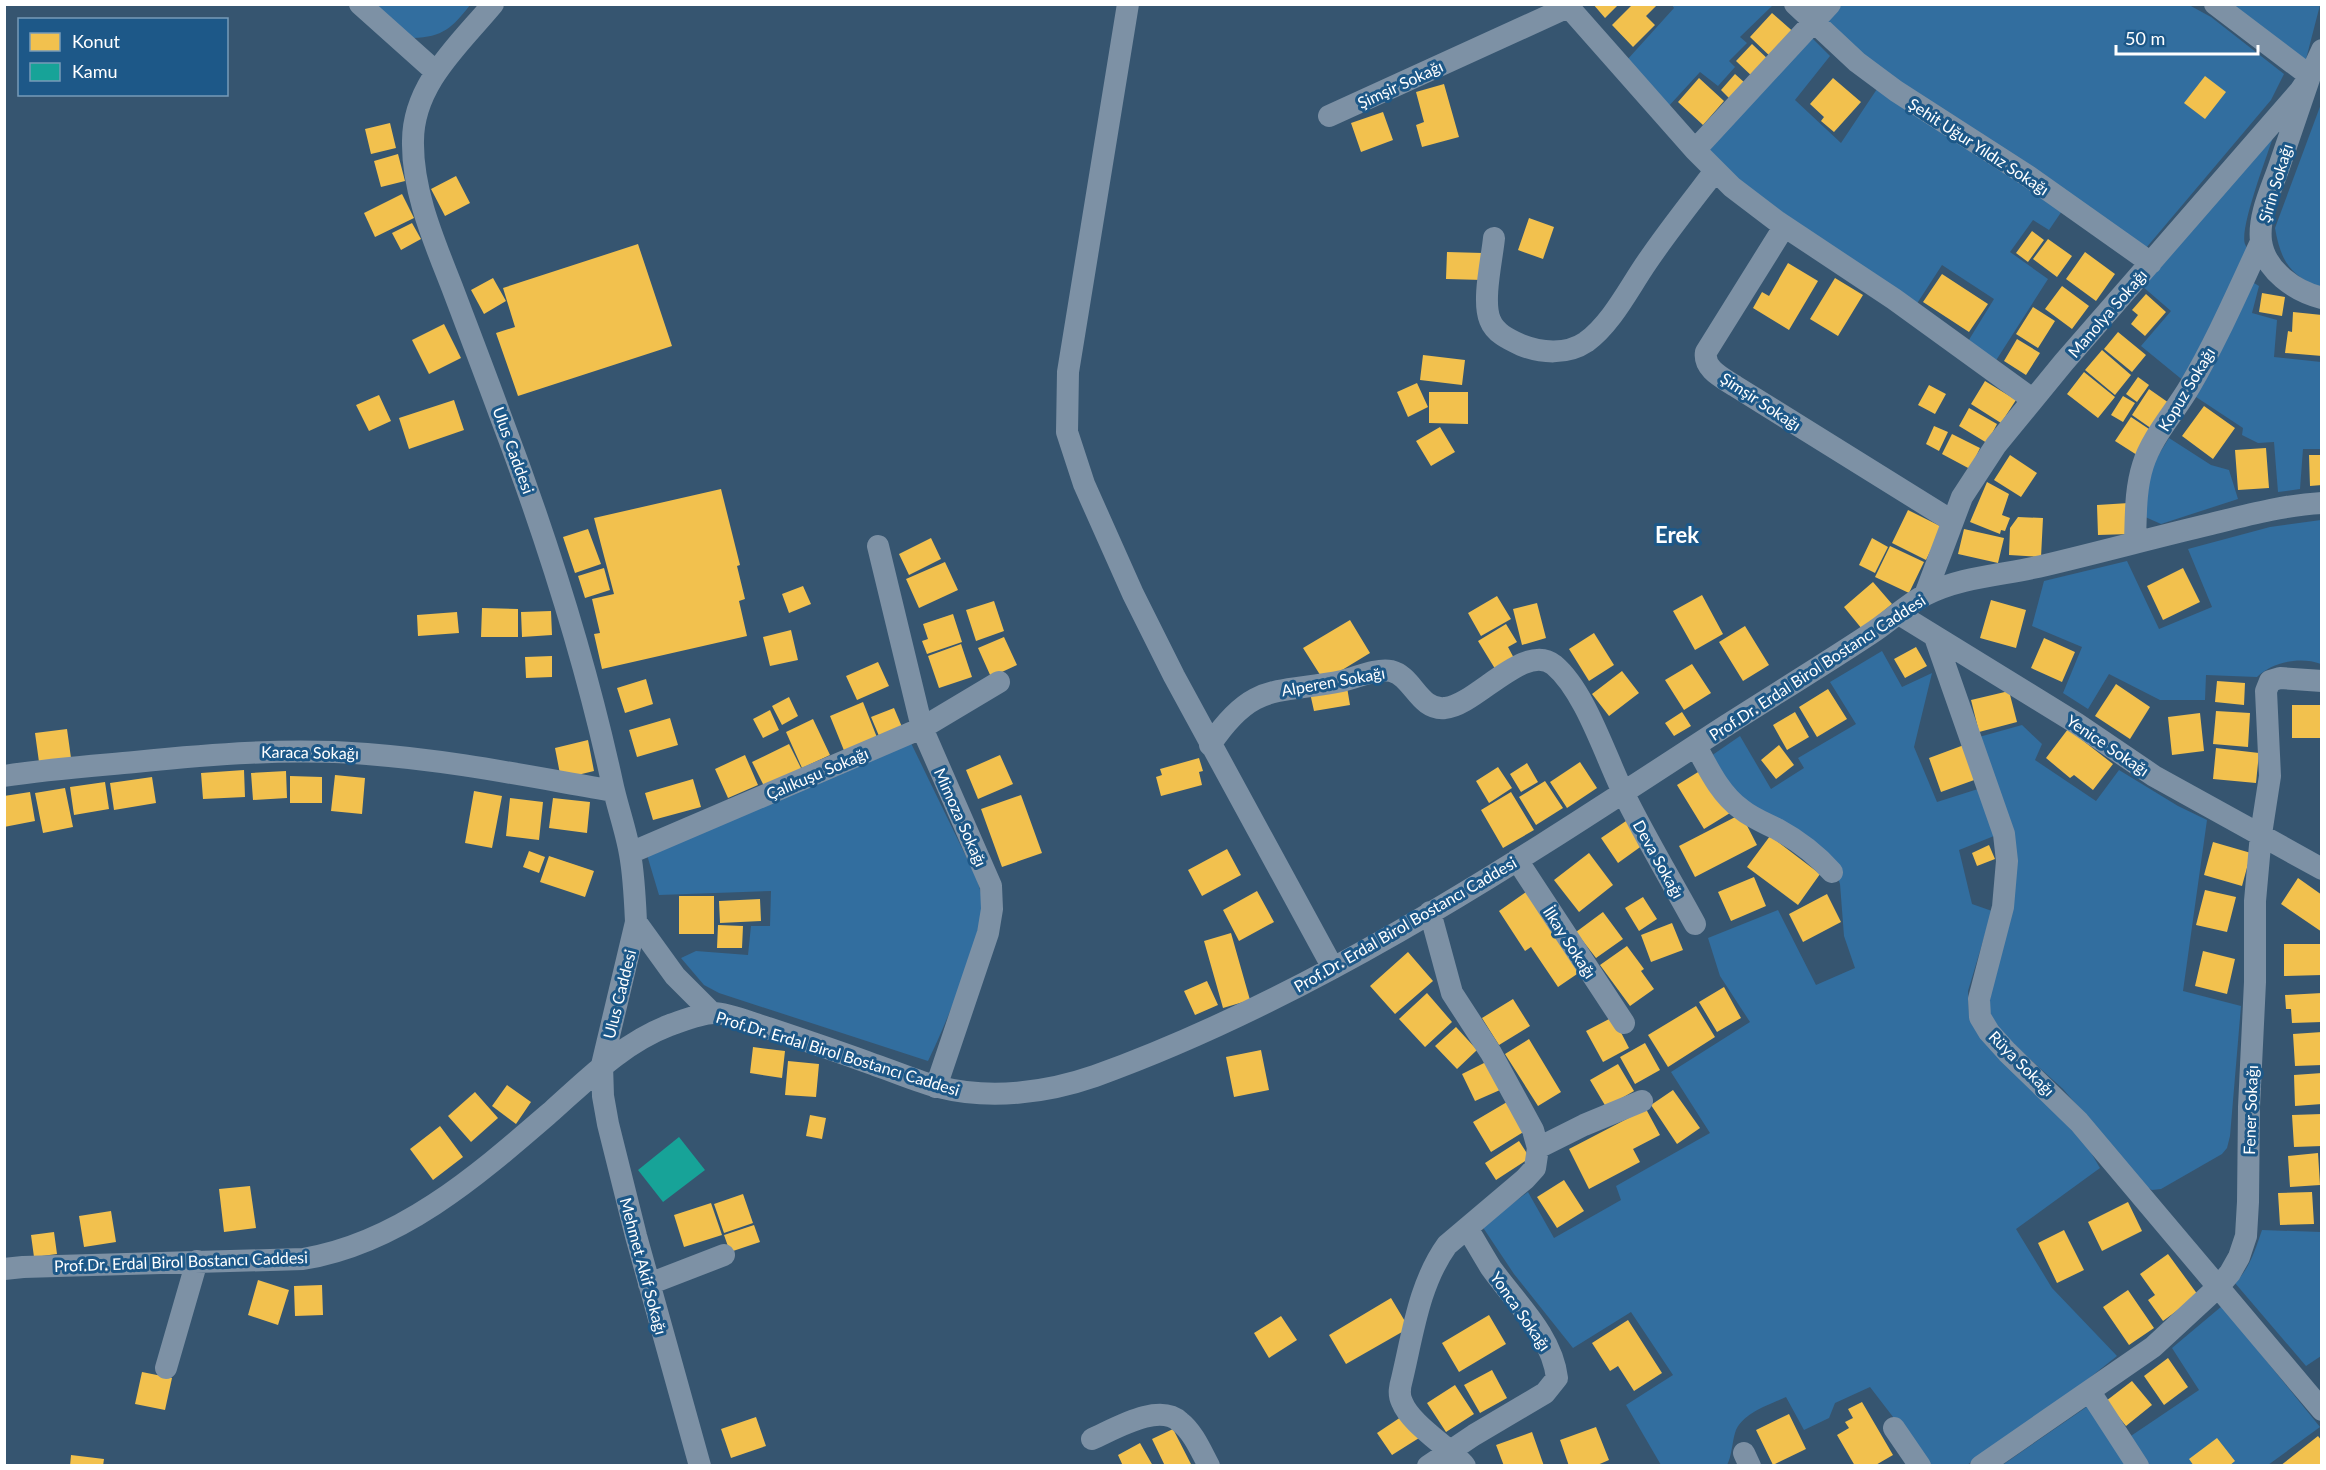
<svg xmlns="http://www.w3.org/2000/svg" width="2326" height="1470" font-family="Lato,sans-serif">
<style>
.green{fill:#326e9f}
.homes{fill:#f2c14e}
.public{fill:#17a398}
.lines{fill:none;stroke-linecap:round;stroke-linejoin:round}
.minor{stroke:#7d91a5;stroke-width:22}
.labels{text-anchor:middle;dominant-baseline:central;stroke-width:6;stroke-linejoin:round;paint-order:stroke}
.street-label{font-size:16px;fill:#fff;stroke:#1d5888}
.district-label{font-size:22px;font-weight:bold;fill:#fff;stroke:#1d5888}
</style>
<rect width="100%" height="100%" fill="#365570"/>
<path class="green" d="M1838,4L2189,5L2211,17L2284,74L2271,100L2146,248L1872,66L1822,20Z
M374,5H470C452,28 443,37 413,38Z
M1672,5H1773L1740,37L1747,43L1729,61L1735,67L1718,86L1700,72L1667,108L1627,60L1674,8Z
M2231,5H2320L2305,63Z
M1808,34L1830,56L1795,100L1841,143L1877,89L2064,208L2049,230L2033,220L2010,252L2048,279L1995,362L1967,343L1994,299L1942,265L1916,305L1746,187L1708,149Z
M2321,104V288C2290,275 2281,262 2275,228Z
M2274,134C2268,154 2239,228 2245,244C2246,247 2248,249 2250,252L2185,382L2141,346L2171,311L2142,286Z
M2249,280L2259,286L2252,313L2277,320L2274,357L2321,362V449H2303L2300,489L2278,492L2274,442L2258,443L2242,435L2243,428L2193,395Z
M2169,438L2211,465L2229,470L2238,499L2161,524L2143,516L2148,472Z
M2321,520V664C2300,656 2272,662 2257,677L2206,675L2205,700H2160L2109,674L2088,709L2063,693L2082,647L2032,626L2044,581L2127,561L2159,629L2212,607L2188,549L2270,527Z
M1882,651L1902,687L1932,673L1914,747L1937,802L1978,789L1994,836L1959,850L1972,904L1992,911L1968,991L1969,1014L1978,1032L2087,1146L2100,1168L2016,1229L2052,1288L2117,1356L2078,1387L1967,1465H1930L1870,1387L1835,1403L1829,1418L1804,1430L1786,1397C1769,1405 1741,1413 1735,1433C1732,1443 1732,1455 1727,1465H1661L1626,1405L1673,1375L1631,1312L1573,1348L1514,1274L1482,1226L1528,1192L1554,1238L1621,1200L1616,1186L1710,1133L1671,1072L1750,1022L1720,976L1708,938L1778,910L1816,985L1855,968L1844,936L1840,884L1834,866L1737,794L1711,756L1740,736L1771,789L1804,768L1798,758L1856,724L1830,682Z
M2022,725L2042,744L2035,760L2096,801L2119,770L2178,806L2207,820L2183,991L2241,1006L2230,1136L2227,1148L2222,1154L2161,1189L2152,1190L2147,1187L2063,1089L2010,1041L1991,1020L1988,997L2013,891L1979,737Z
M910,741L977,879C978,885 981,891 982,897C986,931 944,1028 928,1061L719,993L704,985L681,958L696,951L748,955L751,926H770L771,891L659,895L647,855Z
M2262,1230L2321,1232V1356L2306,1366L2235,1283C2250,1268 2255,1250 2262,1230Z
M2222,1306L2320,1427L2268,1465L2001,1466L2088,1406L2116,1446L2199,1390L2172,1348Z"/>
<path class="homes" d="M1593,4H1619L1605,18Z
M1633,4H1658L1646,16L1655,25L1633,47L1612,25Z
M1772,13L1797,35L1774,60L1750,37Z
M1752,44L1771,62L1755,79L1736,61Z
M1735,74L1745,83L1731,100L1721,90Z
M2205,76L2226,92L2205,119L2184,103Z
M1699,78L1724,101L1703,125L1678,102Z
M1833,78L1861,102L1834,132L1821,121L1824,117L1810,104Z
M1444,84L1459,137L1422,147L1416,125L1424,122L1416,92Z
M1383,112L1393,140L1361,152L1351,123Z
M390,123L396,148L371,154L365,129Z
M398,154L405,181L381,187L374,161Z
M456,176L470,203L445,216L431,189Z
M402,194L414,218L375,237L364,213Z
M1529,218L1554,227L1543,259L1518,250Z
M412,223L421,239L401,250L392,233Z
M2032,231L2044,240L2028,262L2016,253Z
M2048,239L2072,256L2057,277L2033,259Z
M638,244L672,346L518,396L496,333L515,327L503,288Z
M1447,252L1483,253V280L1446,279Z
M2085,252L2115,274L2096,301L2066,279Z
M1788,263L1818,281L1789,330L1753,308L1762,292L1769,296Z
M1942,274L1988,304L1969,332L1923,302Z
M493,278L506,301L484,314L471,290Z
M1835,278L1863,295L1838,336L1810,319Z
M2062,286L2089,306L2072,329L2045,309Z
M2262,293L2285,297L2282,316L2259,312Z
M2146,294L2166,312L2145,336L2131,324L2138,315L2132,310Z
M2033,307L2055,321L2038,348L2016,334Z
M2293,312L2322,315V356L2285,353L2288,331L2292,332Z
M444,324L461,358L429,374L412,340Z
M2118,332L2146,355L2132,372L2104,349Z
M2017,339L2040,353L2026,375L2004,361Z
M2102,350L2131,375L2115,395L2085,370Z
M1423,355L1465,360L1462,385L1420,380Z
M2084,372L2115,397L2098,418L2067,394Z
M2138,377L2149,385L2137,402L2126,394Z
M1985,381L2016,400L2001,423L1971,404Z
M1417,383L1428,407L1408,417L1397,392Z
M1929,385L1946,394L1935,414L1918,405Z
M2149,389L2169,403L2152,429L2132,415Z
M1429,392H1468V424L1429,423Z
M379,395L391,421L369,431L356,405Z
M2123,396L2135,403L2123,422L2111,415Z
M454,400L464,430L409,449L399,418Z
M2204,406L2235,428L2213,459L2182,436Z
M1969,408L1997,424L1987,443L1959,426Z
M2131,417L2152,431L2137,455L2115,441Z
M1934,426L1948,432L1939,451L1926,444Z
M1440,427L1455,452L1431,466L1416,441Z
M1952,434L1980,448L1970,469L1942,454Z
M2266,448L2269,488L2238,490L2235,450Z
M2010,455L2037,473L2021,497L1994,480Z
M2309,455H2322V485L2310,486Z
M1987,482L2009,494L2002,515L2010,518L2005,531L2001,530L2000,534L1970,522Z
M721,489L740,565L737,566L745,599L739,601L747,636L602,669L594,634L600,633L592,599L614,594L594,518Z
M2129,503L2130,534L2098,535L2097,505Z
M1908,510L1942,527L1926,560L1892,543Z
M2018,517L2043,518L2041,557L2009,555L2010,528Z
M588,529L601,564L575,573L563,537Z
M1964,529L2004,538L1998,563L1958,554Z
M931,538L941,559L909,575L899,554Z
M1872,538L1888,547L1875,573L1859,565Z
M1890,546L1924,562L1909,593L1875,577Z
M945,562L958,590L919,608L906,579Z
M604,568L610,590L585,598L578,576Z
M2183,568L2200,602L2163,620L2147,586Z
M1873,582L1892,604L1862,629L1844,607Z
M803,586L811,604L789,613L782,594Z
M1702,595L1723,634L1695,650L1673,611Z
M1497,596L1511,619L1481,636L1468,613Z
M1991,600L2026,610L2016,648L1980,638Z
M994,601L1004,631L976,641L966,610Z
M1537,603L1546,638L1522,645L1513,609Z
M482,608L518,609V637H481Z
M551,611L552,635L522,637L521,612Z
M457,612L459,633L418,636L417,615Z
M953,614L962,642L927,654L922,641L928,639L923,624Z
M1350,620L1370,653L1324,681L1303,648Z
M1506,624L1517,642L1508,647L1516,662L1497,672L1478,641Z
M1745,626L1769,665L1743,681L1719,642Z
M791,630L798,660L770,666L763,637Z
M1594,633L1614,665L1589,681L1569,649Z
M1004,637L1017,665L991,677L978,648Z
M2044,638L2075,652L2062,682L2031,668Z
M961,644L972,677L939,688L928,656Z
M1916,647L1927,666L1905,678L1894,659Z
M552,656V677L526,678L525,657Z
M878,662L889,686L857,700L846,676Z
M1692,664L1711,693L1684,710L1665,680Z
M1622,671L1639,693L1609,716L1592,694Z
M646,679L653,704L625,713L617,688Z
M2217,681L2245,683L2244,705L2215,702Z
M2116,684L2150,707L2130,739L2095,716Z
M1347,687L1350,705L1314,711L1310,693Z
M1828,689L1847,719L1817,737L1799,707Z
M2009,691L2017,722L1979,732L1971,700Z
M789,697L798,716L782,725L772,706Z
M863,702L878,740L845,753L830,716Z
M2292,705H2322V738H2292Z
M894,708L902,727L879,736L871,717Z
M770,710L779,730L763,738L753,719Z
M2216,711L2250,713L2248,747L2213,744Z
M1682,712L1691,726L1674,736L1665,723Z
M1795,712L1809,737L1787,750L1773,725Z
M2200,713L2204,751L2172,755L2168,717Z
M670,718L678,745L637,757L629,730Z
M813,719L830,755L802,768L786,732Z
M67,729L71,758L39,762L35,733Z
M2068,729L2113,764L2093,790L2074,775L2070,778L2046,758Z
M588,740L594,771L561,779L555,748Z
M789,744L802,770L765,788L752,762Z
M1779,745L1794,765L1776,779L1761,760Z
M1964,745L1977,779L1941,792L1929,758Z
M2216,748L2259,753L2256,783L2213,779Z
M745,755L758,785L728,798L715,769Z
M1000,755L1013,784L978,799L966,770Z
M1199,758L1203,771L1199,772L1202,785L1161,796L1156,777L1162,775L1160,769Z
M1580,762L1597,788L1567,808L1550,782Z
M1527,763L1538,782L1521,792L1510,774Z
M1498,767L1512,788L1489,803L1476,781Z
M1703,769L1730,813L1704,829L1677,785Z
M244,770L245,797L203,799L201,773Z
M286,771L287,798L253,800L251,773Z
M335,775L365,778L362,814L331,811Z
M290,776L322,777V803H290Z
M152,777L156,803L114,810L110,783Z
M693,779L701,807L653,820L645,793Z
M1545,781L1563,808L1536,825L1519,797Z
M105,782L109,809L74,815L70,787Z
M65,788L73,827L43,833L35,793Z
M474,791L502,796L492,848L465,843Z
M30,792L35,821L4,827V796Z
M1511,792L1534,830L1503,848L1481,810Z
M1021,795L1042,853L1002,867L981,809Z
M510,798L543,802L539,840L506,836Z
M553,798L590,802L587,833L549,828Z
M1741,814L1757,845L1695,877L1679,846Z
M1626,821L1643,845L1618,863L1601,838Z
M1770,836L1820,874L1798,905L1747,867Z
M2213,842L2251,853L2242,886L2204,875Z
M1989,845L1995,859L1977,866L1972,853Z
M1227,849L1241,875L1202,896L1188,870Z
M529,851L545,857L539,873L523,867Z
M1589,853L1613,885L1579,912L1554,880Z
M549,856L594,871L585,897L540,882Z
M1754,877L1766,906L1731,921L1718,892Z
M2298,878L2322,895V932L2281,904Z
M2205,890L2236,897L2227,932L2196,925Z
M1257,891L1274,922L1239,941L1223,910Z
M1526,892L1580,972L1558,987L1531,947L1525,951L1499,911Z
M1827,894L1841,922L1803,942L1789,914Z
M679,896H714V934H679Z
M1643,897L1657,919L1639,931L1625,908Z
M760,899L761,921L720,923L719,901Z
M1603,912L1623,939L1596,958L1576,932Z
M1672,923L1683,950L1651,962L1641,935Z
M718,925L743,926L742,948H717Z
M1231,933L1250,1000L1223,1008L1204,941Z
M2284,944H2321L2322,975L2284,976Z
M1627,946L1644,969L1641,971L1654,989L1630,1006L1600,965Z
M2203,951L2235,959L2227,994L2195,986Z
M1408,952L1433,981L1395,1014L1370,986Z
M1207,981L1218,1005L1195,1015L1184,991Z
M1724,987L1741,1018L1717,1032L1699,1002Z
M1427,993L1452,1022L1425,1047L1399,1019Z
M2322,993V1022L2292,1023L2291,1009H2286L2285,995Z
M1513,999L1530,1026L1499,1045L1482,1018Z
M1696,1006L1715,1037L1668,1067L1648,1035Z
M1613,1017L1629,1048L1603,1062L1586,1031Z
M1456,1027L1477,1050L1457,1069L1435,1046Z
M2322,1032V1065L2295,1066L2293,1034Z
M1529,1039L1561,1092L1538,1106L1505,1054Z
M1645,1043L1660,1070L1635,1084L1620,1057Z
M753,1047L785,1051L782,1078L750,1073Z
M1261,1050L1269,1090L1234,1097L1226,1057Z
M788,1061L819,1064L816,1097L785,1095Z
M1486,1062L1500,1090L1475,1101L1462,1074Z
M1618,1064L1634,1091L1606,1107L1590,1080Z
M2322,1073V1104L2295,1106L2294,1075Z
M507,1085L531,1102L516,1124L492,1106Z
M1673,1090L1700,1128L1677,1144L1651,1105Z
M475,1092L498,1118L471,1142L448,1116Z
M1507,1102L1525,1131L1491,1152L1473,1122Z
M1646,1109L1660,1135L1633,1149L1640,1162L1589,1189L1569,1149Z
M2322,1114V1146L2294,1147L2292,1115Z
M810,1115L826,1118L822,1139L806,1136Z
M440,1126L463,1157L433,1180L410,1149Z
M1519,1141L1530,1158L1496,1180L1485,1163Z
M2318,1153L2320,1185L2290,1187L2288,1156Z
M1564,1180L1584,1211L1557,1228L1537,1197Z
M250,1186L256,1228L224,1232L219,1189Z
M2312,1192L2314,1224L2280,1225L2278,1193Z
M743,1194L753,1223L724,1233L714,1204Z
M2128,1202L2142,1231L2102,1251L2088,1222Z
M711,1203L722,1235L684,1247L674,1215Z
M111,1211L116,1242L84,1247L79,1216Z
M754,1225L760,1242L730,1252L724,1235Z
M2064,1230L2084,1270L2057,1283L2038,1243Z
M54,1232L57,1254L34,1257L31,1235Z
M2168,1254L2198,1295L2163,1321L2148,1300L2155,1295L2140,1274Z
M258,1280L289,1290L278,1325L248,1315Z
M322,1285L323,1315L295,1316L294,1286Z
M2128,1290L2154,1328L2129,1345L2103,1307Z
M1391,1298L1409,1328L1346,1364L1329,1335Z
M1489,1315L1506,1344L1459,1372L1442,1343Z
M1281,1316L1297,1340L1269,1358L1254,1333Z
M1628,1320L1662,1373L1634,1391L1618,1366L1610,1371L1592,1343Z
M2168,1358L2188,1387L2164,1405L2144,1376Z
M1492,1370L1507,1398L1480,1413L1464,1385Z
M142,1372L172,1378L165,1410L135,1404Z
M2132,1381L2152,1405L2126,1426L2106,1401Z
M1455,1385L1474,1414L1446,1432L1427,1403Z
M1862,1402L1893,1455L1874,1466H1855L1837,1435L1849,1428L1845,1422L1853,1418L1848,1409Z
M1789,1414L1806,1449L1773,1465L1756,1430Z
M1404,1415L1419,1438L1392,1455L1377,1433Z
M756,1417L766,1446L731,1458L721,1429Z
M1596,1427L1609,1460L1595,1466H1569L1560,1440Z
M1173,1429L1192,1466H1165L1152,1439Z
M1532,1432L1544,1466H1504L1496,1445Z
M2318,1436L2322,1441V1466H2280Z
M2217,1438L2235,1461L2229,1466H2194L2189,1459Z
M1140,1443L1153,1466H1123L1118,1455Z
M71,1455L104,1459L103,1466H70Z"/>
<path class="public" d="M679,1137L705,1170L663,1202L638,1170Z"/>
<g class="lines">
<path class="minor" d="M360,4L436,72
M493,4C460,44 413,84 413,141C412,191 434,241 452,287C469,332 486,376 502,420C547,539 585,659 612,782C617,806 626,830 630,854C634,876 635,900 636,922
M1128,4L1068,372L1067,432L1084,484L1133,594L1174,676L1333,968
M1566,4L1695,150L1732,187L1778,222L1894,299L2032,399
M1795,4L1857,62L1896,91L2028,176L2151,263
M2215,4L2310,76C2300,106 2290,135 2280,164C2272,188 2258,215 2261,241C2265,271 2295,291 2322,298
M1329,116L1568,7
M1695,150L1830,4
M1784,227L1706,352C1703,369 1723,378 1735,386L1952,521
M1494,238C1492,259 1482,301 1490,320C1495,333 1508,339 1521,345C1541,353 1567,355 1586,342C1612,323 1629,288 1647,262C1668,231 1692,201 1715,171
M2135,542C2136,516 2135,490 2143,465C2152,436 2175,412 2190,386C2217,340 2238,291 2261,242
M878,546L922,728L991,886L992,909L988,933L936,1087
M1925,595L1962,497L1996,445L2064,362L2300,91L2310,76L2322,50
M1899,614L2076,723L2154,776L2322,869
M1935,637L2004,834L2007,861L2003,907L1979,999L1980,1017L1989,1032L2007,1052L2079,1122L2322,1410
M1210,745C1253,681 1276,694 1342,681C1356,678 1376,668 1391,671C1413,676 1419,711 1445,708C1475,706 1525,641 1554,665C1585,691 1605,755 1623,792C1645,837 1671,880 1695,924
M1696,746C1708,768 1720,794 1741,809C1752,818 1765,823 1777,829C1799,841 1816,854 1832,872
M4,776C48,769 92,766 135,762C213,754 289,748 367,754C449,760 532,777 614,791
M630,853L922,728L999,682
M1517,860L1624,1023
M1430,912L1452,993L1491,1053L1533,1130L1538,1148L1535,1168L1525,1179L1447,1245C1419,1284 1413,1333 1402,1379C1400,1386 1398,1394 1402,1402C1411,1425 1448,1446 1465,1466
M1538,1148L1584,1125L1642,1101
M4,1269L23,1267L303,1259C401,1243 479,1174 552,1111C589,1078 623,1043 670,1025C682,1021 701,1013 714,1013C728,1013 754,1024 768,1028C804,1040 840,1052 875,1065C896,1072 918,1082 939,1087C990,1100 1046,1093 1095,1076C1320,995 1527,855 1727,725C1774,695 1823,665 1870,634C1889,622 1906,605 1925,595C1962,576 2006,575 2046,565C2101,552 2156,537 2211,524C2247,515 2284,505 2322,503
M649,1284L724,1255
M166,1368L197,1261
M2090,1392L2138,1466
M1894,1428L1920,1466
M1092,1439C1115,1429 1159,1402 1180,1422C1193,1432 1201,1451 1209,1466
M1744,1453L1750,1466
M700,1466L636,1236L608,1124L603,1096L602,1065L636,922L675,976L712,1013
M1428,1466L1474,1435L1545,1393L1557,1378C1552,1335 1515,1302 1491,1268C1483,1255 1475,1241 1467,1228
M1981,1466L2153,1347L2218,1287L2230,1273L2239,1257L2246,1236L2248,1202L2249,1107L2255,982V901L2261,834L2270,776L2266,691L2270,681L2280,678L2322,681"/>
</g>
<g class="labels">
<g class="street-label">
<text transform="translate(1400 84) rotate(-25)">Şimşir Sokağı</text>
<text transform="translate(1979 146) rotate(33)">Şehit Uğur Yıldız Sokağı</text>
<text transform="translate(2275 183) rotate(-73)">Şirin Sokağı</text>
<text transform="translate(2107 313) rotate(-49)">Manolya Sokağı</text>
<text transform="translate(2186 389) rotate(-59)">Kopuz Sokağı</text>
<text transform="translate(1761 401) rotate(33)">Şimşir Sokağı</text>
<text transform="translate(514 450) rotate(70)">Ulus Caddesi</text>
<text transform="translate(1817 667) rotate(-33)">Prof.Dr. Erdal Birol Bostancı Caddesi</text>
<text transform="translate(1333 681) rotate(-10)">Alperen Sokağı</text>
<text transform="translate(2108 745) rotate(34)">Yenice Sokağı</text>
<text transform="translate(310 752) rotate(1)">Karaca Sokağı</text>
<text transform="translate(817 773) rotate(-23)">Çalıkuşu Sokağı</text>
<text transform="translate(961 817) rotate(66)">Mimoza Sokağı</text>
<text transform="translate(1659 859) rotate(61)">Deva Sokağı</text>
<text transform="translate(1405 924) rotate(-30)">Prof.Dr. Erdal Birol Bostancı Caddesi</text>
<text transform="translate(1570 942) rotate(57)">İlkay Sokağı</text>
<text transform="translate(619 994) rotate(-76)">Ulus Caddesi</text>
<text transform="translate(838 1053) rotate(17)">Prof.Dr. Erdal Birol Bostancı Caddesi</text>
<text transform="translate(2022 1063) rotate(45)">Rüya Sokağı</text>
<text transform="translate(2250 1110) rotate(-88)">Fener Sokağı</text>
<text transform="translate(181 1261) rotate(-2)">Prof.Dr. Erdal Birol Bostancı Caddesi</text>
<text transform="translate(644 1266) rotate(75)">Mehmet Akif Sokağı</text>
<text transform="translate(1521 1311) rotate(55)">Yonca Sokağı</text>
</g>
<g class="district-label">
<text x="1677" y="534">Erek</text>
</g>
</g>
<rect width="2326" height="1470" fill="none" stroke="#ffffff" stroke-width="12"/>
<rect x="18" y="18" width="210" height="78" fill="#1d5888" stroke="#779bb8" stroke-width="1.5"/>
<rect x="30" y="33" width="30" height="18" fill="#f2c14e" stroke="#779bb8" stroke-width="1.5"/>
<text x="72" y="48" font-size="18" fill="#ffffff">Konut</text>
<rect x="30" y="63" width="30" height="18" fill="#17a398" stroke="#779bb8" stroke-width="1.5"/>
<text x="72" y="78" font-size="18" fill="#ffffff">Kamu</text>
<path d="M2116 45v9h142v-9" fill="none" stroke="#ffffff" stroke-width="3"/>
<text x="2125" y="45" font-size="18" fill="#ffffff" stroke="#1d5888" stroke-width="4.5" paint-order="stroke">50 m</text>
</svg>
